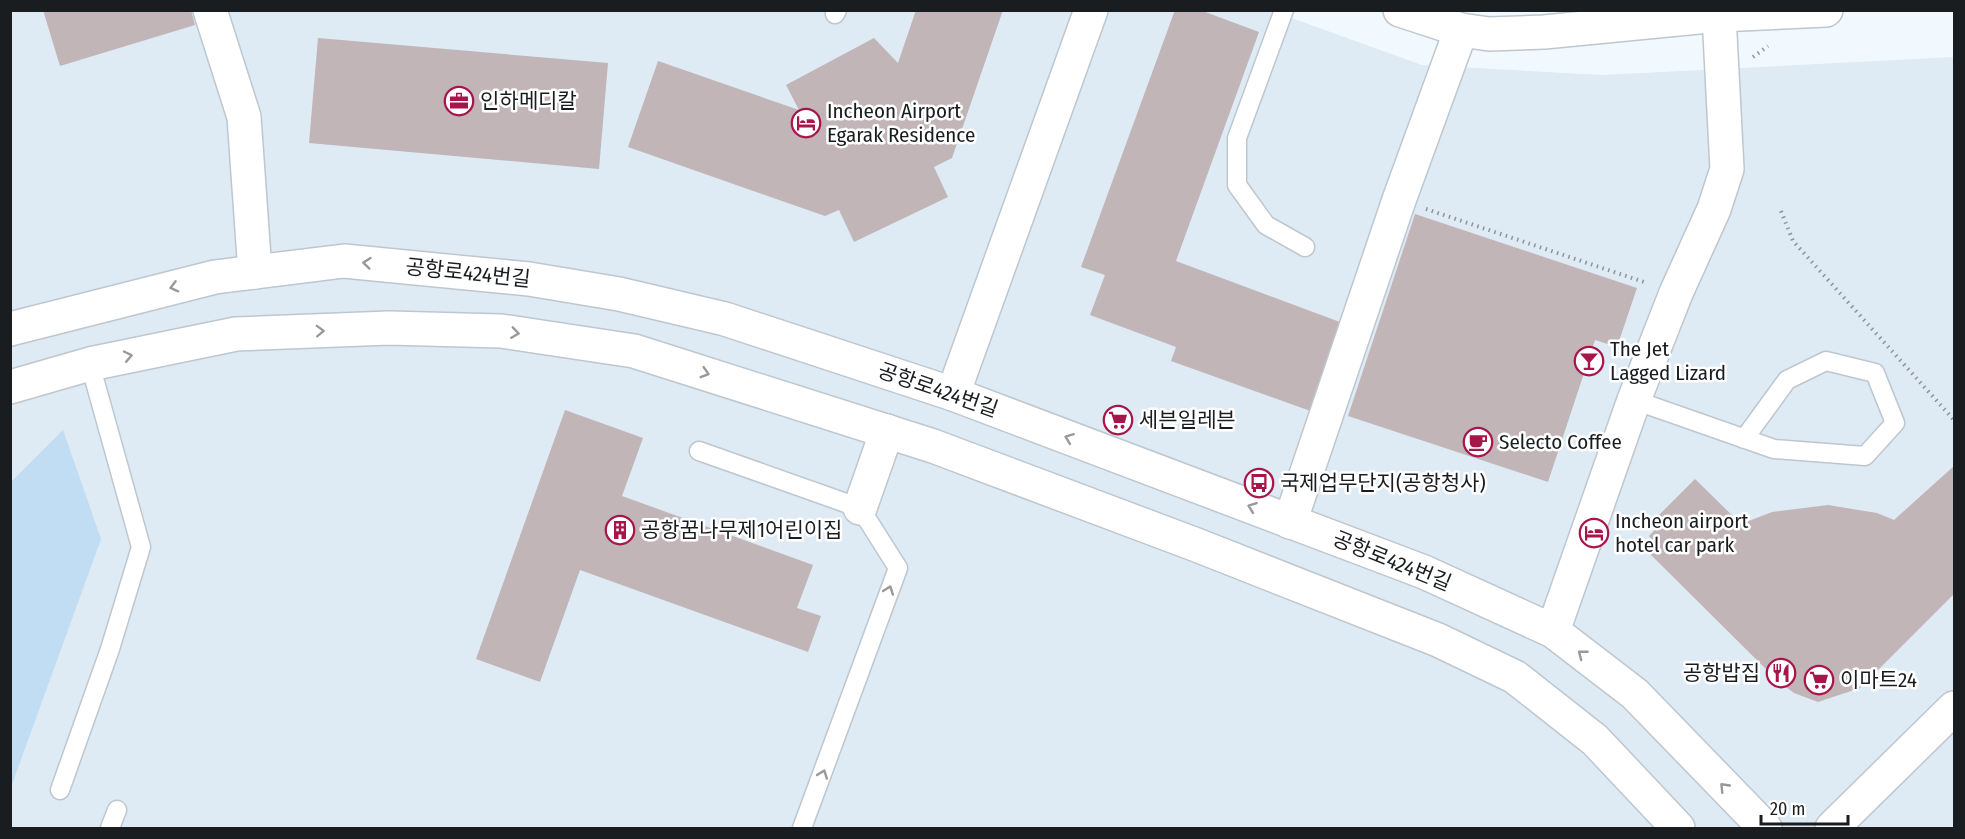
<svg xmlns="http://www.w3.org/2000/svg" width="1965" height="839" font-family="'Fira Sans Condensed','Noto Sans KR',sans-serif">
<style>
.built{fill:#deeaf4}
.green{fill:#c0ddf3}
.building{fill:#c1b5b7}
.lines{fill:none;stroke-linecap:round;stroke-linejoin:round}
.lane-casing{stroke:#bec7ce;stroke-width:21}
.street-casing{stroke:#bec7ce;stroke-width:36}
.secondary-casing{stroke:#bec7ce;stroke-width:36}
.path{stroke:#8f9499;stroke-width:4;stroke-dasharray:1.5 4.5;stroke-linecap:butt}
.lane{stroke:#fff;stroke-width:18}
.street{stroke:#fff;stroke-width:33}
.secondary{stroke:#fff;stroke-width:33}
.oneway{stroke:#98999b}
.labels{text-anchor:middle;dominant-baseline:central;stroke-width:5;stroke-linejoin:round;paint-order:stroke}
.poi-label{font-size:21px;fill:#1a1d20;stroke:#fff;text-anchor:start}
.street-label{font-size:21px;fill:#1a1d20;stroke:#fff}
</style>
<rect width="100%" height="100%" fill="#f1f9ff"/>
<path class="built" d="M1269,10L1422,65L1602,75L1954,57V828H11L10,11Z"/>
<path class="green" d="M63,430L101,539L11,787V482Z"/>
<path class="building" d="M43,10H191L195,25L60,66Z
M916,10H1003L952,158L934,167L948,197L854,242L839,210L825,216L628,147L658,61L799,110L786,85L874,38L898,63Z
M1175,10H1200L1259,32L1176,261L1348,325L1316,413L1171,361L1176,347L1090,315L1105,275L1081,267Z
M318,38L608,63L599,169L309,143Z
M1415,214L1637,288L1617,347L1595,340L1548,482L1348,416Z
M565,410L643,438L622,496L813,565L797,608L821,616L808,652L580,570L540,682L476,659Z
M1954,466V594L1860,688L1818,702L1794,693L1778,681L1645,549L1653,541L1649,536L1664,520L1659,515L1695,479L1741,524L1772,512L1828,505L1877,513L1894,520Z"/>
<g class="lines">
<g class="lane-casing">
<path id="lane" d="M1284,10L1237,138V185L1266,225L1305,247
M835,14L837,10
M1634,400L1774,449L1865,456L1895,423L1875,373L1826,361L1787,380L1744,439
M699,451L860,508L898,568L802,828
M60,790L110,649L141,547L90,364
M110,828L117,810"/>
</g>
<g class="street-casing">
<path id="street" d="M210,10L244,117L255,272
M1400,10L1461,30L1489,34L1544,32L1719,15L1826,10
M953,394L1091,10
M860,508L887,431
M1290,522L1399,200L1461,30
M1553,631L1634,400L1676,293L1714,209L1727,169L1719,15
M1832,828L1954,708"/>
</g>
<g class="secondary-casing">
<path id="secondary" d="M10,329L215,277L344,261L529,279L619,294L725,319L953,394L1424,572L1553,631L1635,694L1765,828
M10,387L90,364L236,334L389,328L501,331L634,351L933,446L1194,544L1438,640L1515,677L1595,740L1678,828"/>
</g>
<path class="path" d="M1753,57L1768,46
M1426,209L1647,283
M1781,211L1793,241L1954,420"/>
<use href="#lane" class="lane"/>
<use href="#street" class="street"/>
<use href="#secondary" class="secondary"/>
</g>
<defs><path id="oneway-chevron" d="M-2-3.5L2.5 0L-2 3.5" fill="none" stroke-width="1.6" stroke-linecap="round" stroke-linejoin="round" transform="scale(1.5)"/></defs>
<g class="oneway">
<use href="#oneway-chevron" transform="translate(367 263) rotate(-174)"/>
<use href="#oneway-chevron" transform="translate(174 287) rotate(166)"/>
<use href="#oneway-chevron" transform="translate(320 331) rotate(-2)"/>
<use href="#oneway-chevron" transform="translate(515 333) rotate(8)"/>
<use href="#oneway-chevron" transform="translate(128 356) rotate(-12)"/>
<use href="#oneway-chevron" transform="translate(705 373) rotate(17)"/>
<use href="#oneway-chevron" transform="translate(1069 438) rotate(-159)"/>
<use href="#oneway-chevron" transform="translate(1252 507) rotate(-159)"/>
<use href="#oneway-chevron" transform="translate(889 590) rotate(-70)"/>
<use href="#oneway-chevron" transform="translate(1582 654) rotate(-142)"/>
<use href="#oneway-chevron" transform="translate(823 774) rotate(-70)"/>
<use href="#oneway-chevron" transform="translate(1724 787) rotate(-134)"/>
</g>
<defs>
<g id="office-ring" transform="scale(1.5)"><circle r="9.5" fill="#fff" stroke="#a8154b" stroke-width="1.5"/><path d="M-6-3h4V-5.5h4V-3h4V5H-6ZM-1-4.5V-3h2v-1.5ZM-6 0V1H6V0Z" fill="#a8154b"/></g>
<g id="hotel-ring" transform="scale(1.5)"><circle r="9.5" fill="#fff" stroke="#a8154b" stroke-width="1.5"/><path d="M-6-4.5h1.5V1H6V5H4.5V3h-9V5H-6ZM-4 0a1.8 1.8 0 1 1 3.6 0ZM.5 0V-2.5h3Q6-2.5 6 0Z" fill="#a8154b"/></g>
<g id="bar-ring" transform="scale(1.5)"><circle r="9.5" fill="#fff" stroke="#a8154b" stroke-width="1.5"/><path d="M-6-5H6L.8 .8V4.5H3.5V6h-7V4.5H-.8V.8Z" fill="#a8154b"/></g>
<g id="supermarket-ring" transform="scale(1.5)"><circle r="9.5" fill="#fff" stroke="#a8154b" stroke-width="1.5"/><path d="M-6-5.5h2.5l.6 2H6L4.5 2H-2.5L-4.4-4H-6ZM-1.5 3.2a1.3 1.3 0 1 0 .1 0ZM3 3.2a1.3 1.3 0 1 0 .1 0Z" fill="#a8154b"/></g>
<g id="cafe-ring" transform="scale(1.5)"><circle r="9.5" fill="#fff" stroke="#a8154b" stroke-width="1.5"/><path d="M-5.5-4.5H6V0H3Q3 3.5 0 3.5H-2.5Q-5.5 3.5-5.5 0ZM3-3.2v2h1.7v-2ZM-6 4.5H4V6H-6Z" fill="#a8154b"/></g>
<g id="bus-ring" transform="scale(1.5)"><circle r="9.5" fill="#fff" stroke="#a8154b" stroke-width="1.5"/><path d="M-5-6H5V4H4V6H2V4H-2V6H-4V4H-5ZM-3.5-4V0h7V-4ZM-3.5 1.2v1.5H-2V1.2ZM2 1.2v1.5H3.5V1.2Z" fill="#a8154b"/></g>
<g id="building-ring" transform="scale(1.5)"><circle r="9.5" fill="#fff" stroke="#a8154b" stroke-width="1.5"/><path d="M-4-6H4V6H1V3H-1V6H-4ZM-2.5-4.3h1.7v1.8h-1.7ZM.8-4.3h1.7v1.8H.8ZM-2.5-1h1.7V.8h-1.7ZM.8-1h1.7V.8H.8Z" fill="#a8154b"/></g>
<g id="restaurant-ring" transform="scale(1.5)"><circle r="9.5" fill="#fff" stroke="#a8154b" stroke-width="1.5"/><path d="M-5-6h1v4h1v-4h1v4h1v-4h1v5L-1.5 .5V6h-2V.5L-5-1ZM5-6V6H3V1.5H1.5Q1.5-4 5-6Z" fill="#a8154b"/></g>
</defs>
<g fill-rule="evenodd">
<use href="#office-ring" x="459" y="101"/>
<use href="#hotel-ring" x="806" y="123"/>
<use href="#bar-ring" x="1589" y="361"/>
<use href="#supermarket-ring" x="1118" y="420"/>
<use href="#cafe-ring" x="1478" y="442"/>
<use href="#bus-ring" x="1259" y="483"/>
<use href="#building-ring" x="620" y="530"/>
<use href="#hotel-ring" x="1594" y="533"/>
<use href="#restaurant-ring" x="1781" y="673"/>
<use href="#supermarket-ring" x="1819" y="680"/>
</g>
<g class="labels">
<g class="poi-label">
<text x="480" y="101">인하메디칼</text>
<text x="827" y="111">Incheon Airport<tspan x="827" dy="24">Egarak Residence</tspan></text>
<text x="1610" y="349">The Jet<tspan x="1610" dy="24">Lagged Lizard</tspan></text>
<text x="1139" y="420">세븐일레븐</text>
<text x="1499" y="442">Selecto Coffee</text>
<text x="1280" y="483">국제업무단지(공항청사)</text>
<text x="1615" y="521">Incheon airport<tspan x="1615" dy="24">hotel car park</tspan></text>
<text x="641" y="530">공항꿈나무제1어린이집</text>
<text x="1760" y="673" text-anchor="end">공항밥집</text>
<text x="1840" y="680">이마트24</text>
</g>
<g class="street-label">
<text transform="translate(468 273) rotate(6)">공항로424번길</text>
<text transform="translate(938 390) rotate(19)">공항로424번길</text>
<text transform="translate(1392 561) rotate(22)">공항로424번길</text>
</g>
</g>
<rect width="1965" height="839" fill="none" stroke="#1a1d20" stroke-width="24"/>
<path d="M1761 815v9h87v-9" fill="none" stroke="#1a1d20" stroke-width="3"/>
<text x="1770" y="815" font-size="18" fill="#1a1d20" stroke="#ffffff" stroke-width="4.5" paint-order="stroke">20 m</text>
</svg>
